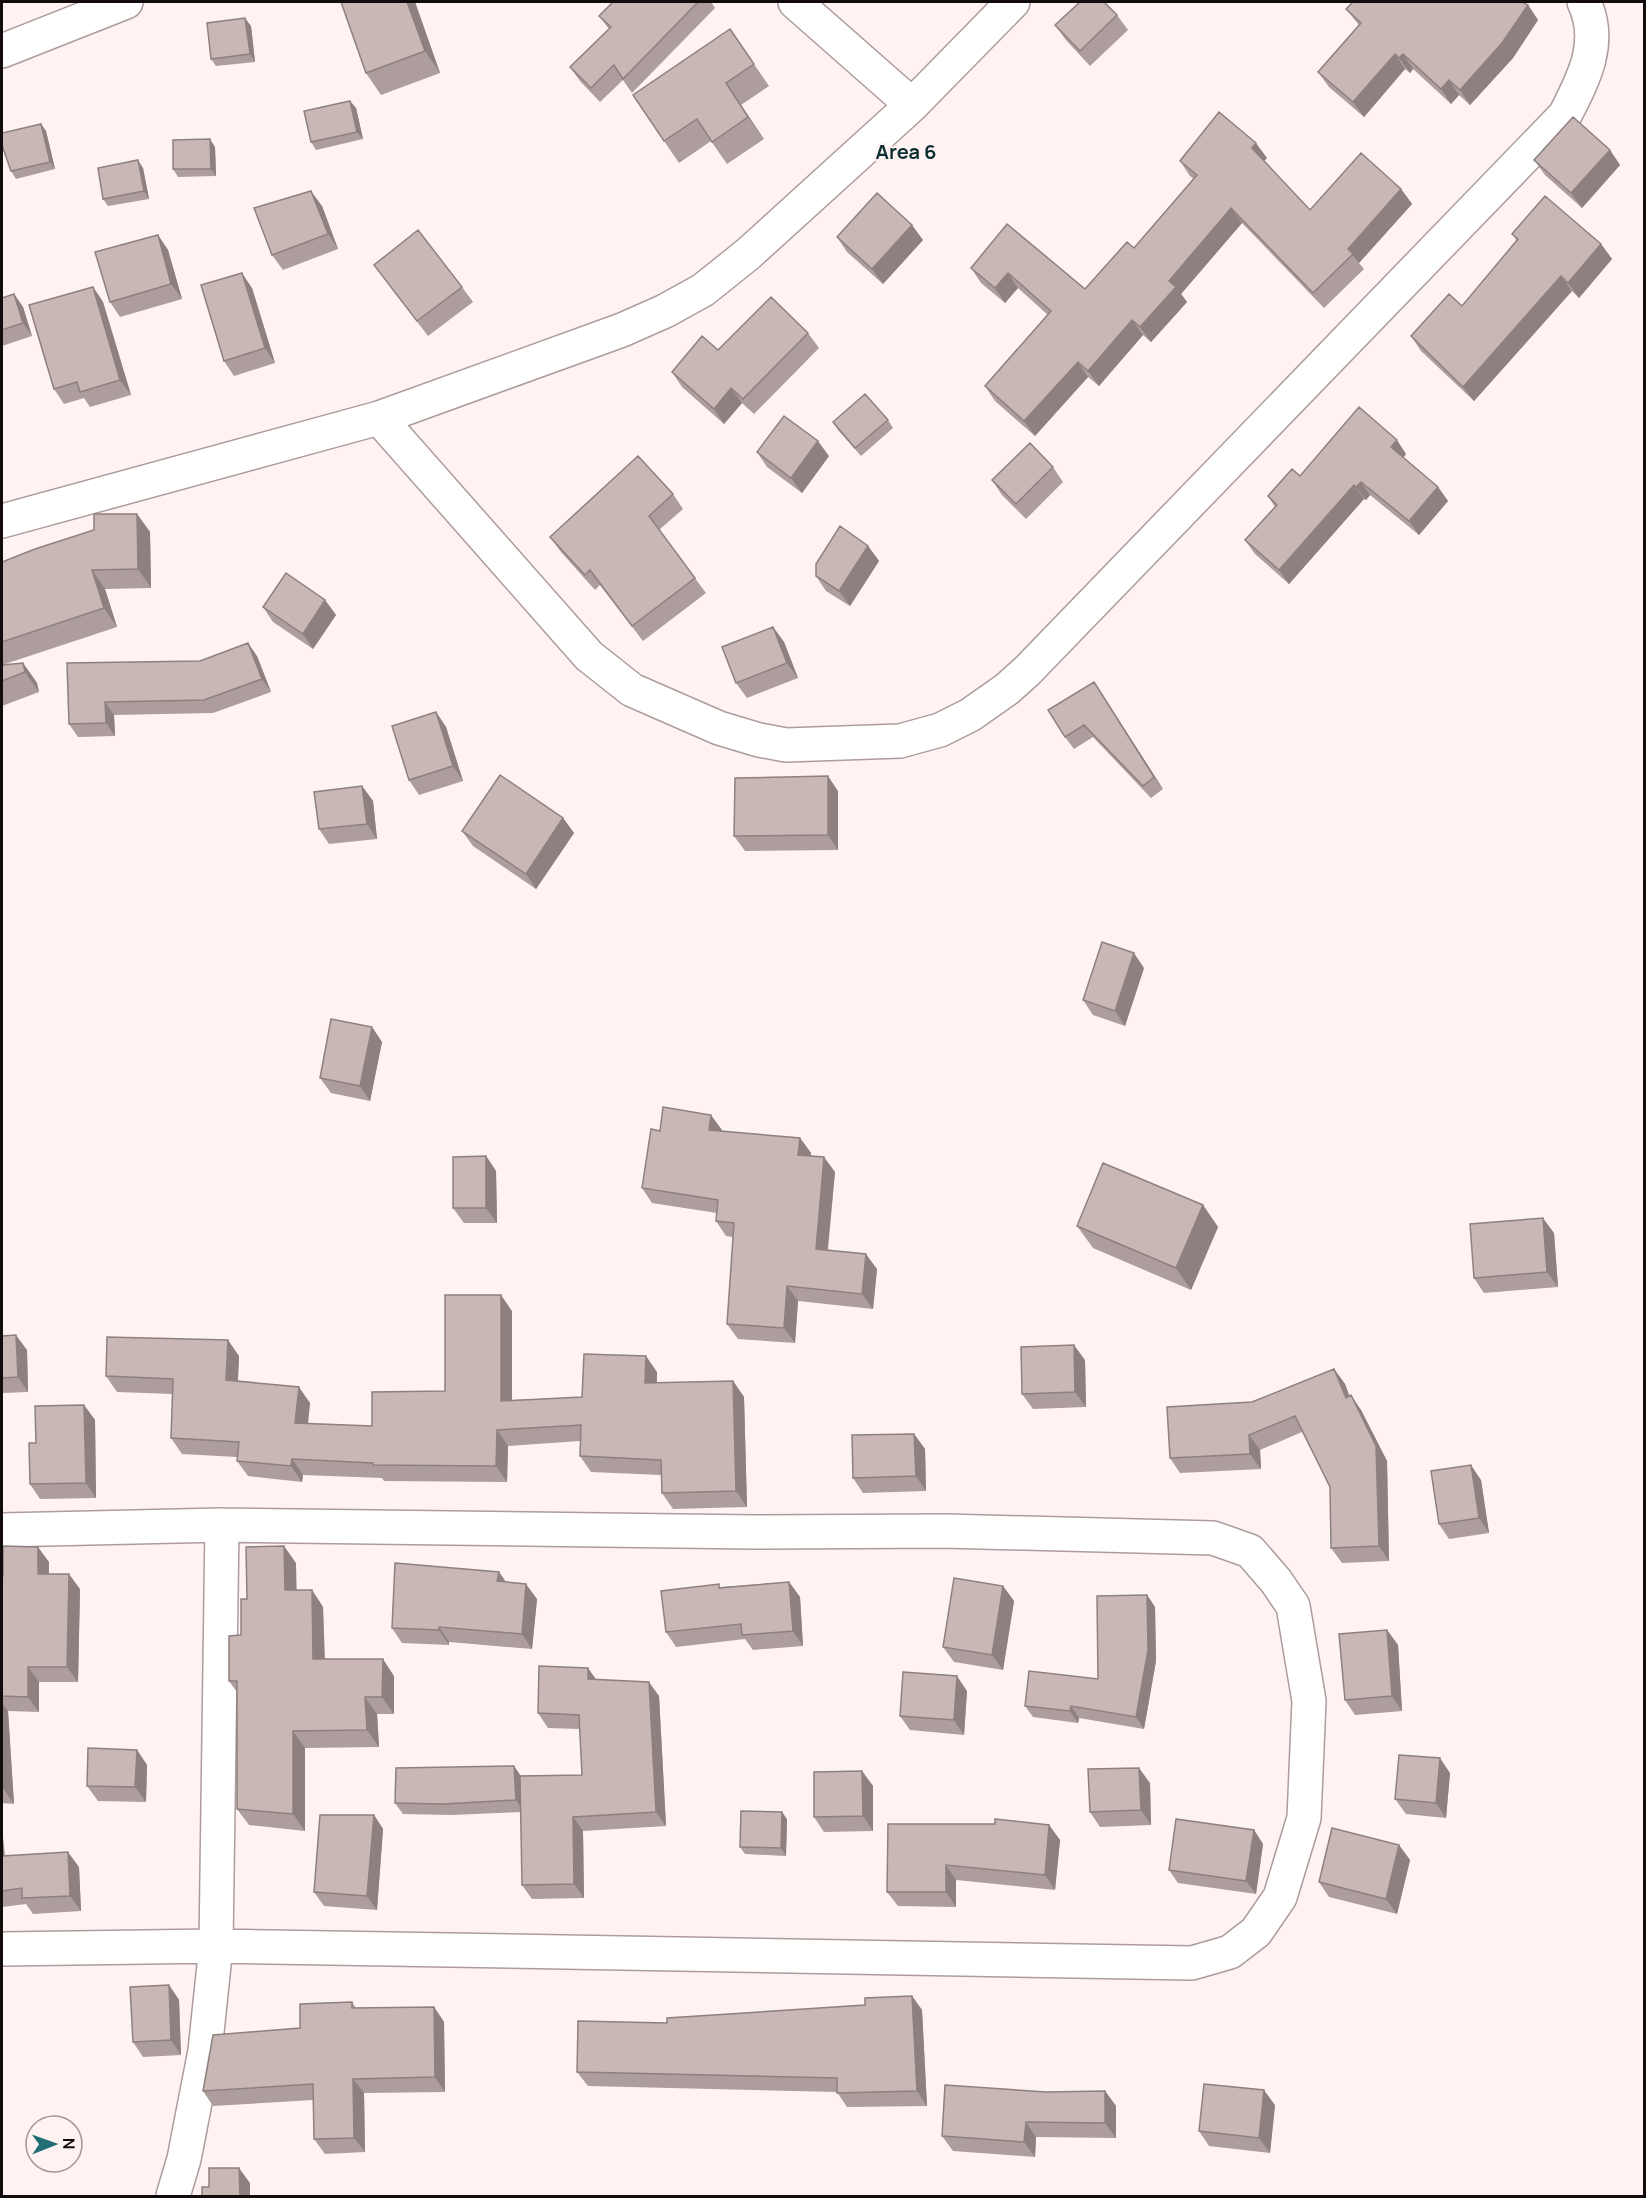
<svg xmlns="http://www.w3.org/2000/svg" width="1646" height="2198" font-family="Manrope,sans-serif">
<style>
.lines{fill:none;stroke-linecap:round;stroke-linejoin:round}
.minor-casing{stroke:#ad9c9b;stroke-width:36}
.minor{stroke:#fff;stroke-width:33}
.wall{fill:#ad9d9d}
.shaded-wall{fill:#8d807f}
.building{fill:#c9b7b6;stroke:#8d807f;stroke-width:1.5}
.labels{text-anchor:middle;dominant-baseline:central;stroke-width:4.5;stroke-linejoin:round;paint-order:stroke}
.quarter-label{font-size:20px;font-weight:bold;fill:#0b2f32;stroke:#fef3f2}
</style>
<rect width="100%" height="100%" fill="#fef3f2"/>
<g class="lines">
<g class="minor-casing">
<path id="minor" d="M795,2L912,105
M2,51L126,2
M379,418L589,656L632,690L719,728L759,740L786,745L900,741L940,730L970,715L1007,689L1027,671L1565,115C1584,78 1603,42 1584,2
M2,521L379,418L622,330L665,311L703,290L748,254L912,105L1013,2
M2,1530L222,1525L754,1532L945,1531L1213,1538L1250,1551L1276,1581L1293,1606L1309,1701L1304,1818L1280,1897L1256,1932L1230,1952L1192,1963L216,1946L2,1949
M173,2196L184,2159L205,2051L216,1946L222,1525"/>
</g>
<use href="#minor" class="minor"/>
</g>
<path class="wall" d="M415,2L440,73L381,95L366,73Z
M613,2H711L715,8L632,93L623,80L600,102L580,81L570,67L609,29L599,16Z
M1528,5L1538,20L1513,58L1470,105L1459,95L1451,104L1413,69L1410,73L1405,69L1364,117L1329,87L1318,72L1359,25L1346,9Z
M1117,15L1128,30L1090,66L1066,40L1055,25Z
M251,26L255,62L216,66L211,59Z
M730,29L769,86L741,105L764,139L727,164L711,141L679,163L664,141Z
M350,101L356,108L363,139L316,150L311,142Z
M41,124L46,131L55,169L16,179L11,171Z
M215,147L216,176L178,177L173,169Z
M1610,150L1620,165L1582,208L1545,175L1534,160Z
M1267,158L1264,161L1310,210L1401,189L1412,204L1359,263L1364,269L1324,308L1242,223L1181,294L1187,302L1151,342L1143,335L1099,386L1088,377L1035,436L995,401L985,386L1048,315L1018,288L1005,303L981,283L971,268L1007,224L1085,289L1134,248L1194,179L1190,176L1180,161Z
M143,168L149,199L108,206L103,199Z
M322,206L338,249L283,270L272,255Z
M1512,234L1601,244L1612,259L1579,298L1572,291L1474,401L1421,351L1411,336L1462,306L1517,241Z
M158,235L168,250L182,299L120,317L110,302Z
M837,237L923,240L883,284L847,252Z
M374,265L462,287L473,302L428,336Z
M93,287L103,302L131,395L90,407L84,398L64,404L54,389Z
M252,288L275,363L234,376L224,361Z
M14,294L23,307L32,336L2,346V298Z
M808,333L819,348L754,414L742,403L724,424L682,387L672,372L718,350Z
M888,420L893,428L861,456L838,430L833,422Z
M757,452L829,456L802,493L767,467Z
M1406,454L1403,458L1438,487L1448,501L1419,535L1370,495L1366,500L1364,499L1289,584L1255,554L1245,540L1275,507L1268,496L1300,476Z
M1053,467L1063,482L1026,519L1002,495L992,480Z
M673,494L683,509L659,530L706,593L643,641L600,585L595,590L561,552L550,537Z
M137,514L150,532L151,588L105,589L117,627L2,665V562Z
M868,546L879,561L850,606L826,591L816,576Z
M325,600L336,615L313,649L273,622L263,607Z
M773,627L784,642L798,678L747,698L736,683Z
M257,656L271,692L213,713L114,715L115,736L78,737L69,724L67,663L200,661Z
M23,663L37,683L39,692L2,706V665Z
M1102,694L1163,789L1151,798L1093,737L1074,749L1065,737Z
M436,712L446,727L463,781L419,795L409,780Z
M362,786L373,801L377,839L329,844L319,829Z
M838,791V850L745,851L734,836Z
M563,818L574,833L536,889L473,846L462,831Z
M1144,968L1125,1026L1093,1015L1083,1000Z
M372,1027L382,1042L370,1101L331,1093L320,1078Z
M722,1130V1131L800,1138L811,1153L810,1156L835,1172L828,1250L877,1269L873,1309L798,1301L795,1343L738,1339L727,1324L733,1237L726,1236L716,1221L717,1213L652,1203L642,1188L660,1131Z
M486,1156L496,1171L497,1223H464L453,1208Z
M1203,1205L1218,1227L1191,1290L1093,1248L1077,1226Z
M1554,1233L1558,1287L1484,1293L1474,1278Z
M512,1311V1400L582,1397L657,1372V1383L733,1381L744,1397L747,1507L673,1509L662,1493L661,1475L591,1472L580,1456V1441L508,1446L507,1482L384,1481L382,1478L303,1475L302,1482L248,1476L237,1461V1457L182,1454L171,1438L173,1394L117,1392L106,1376L239,1356L238,1381L310,1403L308,1424L372,1426L445,1391Z
M2,1336L27,1350L28,1392L2,1393Z
M1085,1360L1086,1407L1033,1409L1022,1394Z
M1334,1369L1345,1384L1349,1396L1361,1410L1387,1461L1389,1561L1342,1563L1331,1548L1330,1487L1302,1432L1260,1450L1261,1469L1180,1473L1170,1458L1252,1402Z
M84,1405L95,1420L96,1498L40,1499L30,1484L36,1443Z
M914,1434L925,1449L926,1491L863,1493L853,1478Z
M1481,1480L1489,1533L1449,1539L1439,1524Z
M49,1562V1574L80,1589L78,1682H39V1712L8,1711L14,1804L2,1803V1576Z
M296,1563V1590H312L323,1607L325,1659L394,1676V1714H377L379,1747L305,1748V1831L249,1825L237,1809V1692L229,1681L241,1635L247,1599Z
M499,1572L506,1582L537,1599L532,1649L449,1642V1645L402,1643L392,1628Z
M789,1582L800,1597L803,1646L753,1650L745,1639L676,1647L666,1632L721,1587Z
M1003,1586L1014,1601L1003,1670L954,1662L943,1647Z
M1147,1595L1155,1607L1156,1661L1144,1729L1079,1718L1078,1723L1033,1717L1025,1706L1098,1679Z
M1387,1630L1398,1645L1402,1711L1355,1715L1345,1700Z
M596,1679L659,1696L666,1826L583,1831L584,1898L532,1899L522,1885L521,1812L451,1815L403,1814L395,1803L514,1766L521,1776L582,1775L580,1729L548,1728L538,1713Z
M967,1691L964,1735L910,1730L900,1716Z
M137,1750L147,1765L146,1802L98,1801L87,1786Z
M862,1771L873,1786V1831L824,1832L814,1817Z
M1450,1773L1446,1818L1406,1814L1395,1799Z
M1150,1783L1151,1825L1100,1827L1090,1812Z
M374,1815L383,1829L377,1910L324,1906L314,1892Z
M787,1819L786,1856L745,1854L740,1847Z
M888,1824L1049,1825L1060,1840L1055,1890L956,1880V1907L898,1906L887,1892Z
M2,1828L5,1856L79,1867L81,1911L33,1914L26,1904L2,1907Z
M1254,1830L1263,1844L1256,1894L1178,1883L1169,1870Z
M1399,1845L1410,1860L1397,1914L1329,1897L1319,1882Z
M169,1985L179,2000L181,2055L143,2057L133,2042Z
M912,1996L922,2010L927,2106L847,2107L837,2092L588,2086L577,2072L667,2023L865,2005Z
M352,2002L356,2008L434,2007L444,2022L445,2092L364,2093L365,2152L325,2154L314,2139L313,2100L213,2106L203,2091L300,2028Z
M1105,2091L1116,2106V2138L1036,2137L1035,2157L953,2151L942,2136L1046,2092Z
M1275,2105L1270,2153L1209,2146L1199,2131Z"/>
<path class="shaded-wall" d="M407,2H415L440,73L425,51Z
M1528,5L1538,20L1513,58L1470,105L1460,90Z
M245,18L251,26L255,62L250,54Z
M1395,54L1405,69L1364,117L1353,102Z
M1403,54L1413,69L1410,73L1399,58Z
M1449,80L1459,95L1451,104L1441,89Z
M726,83L741,105L764,139L748,117Z
M350,101L356,108L363,139L357,132Z
M41,124L46,131L55,169L50,162Z
M210,139L215,147L216,176L211,169Z
M1256,143L1267,158L1262,163L1252,148Z
M1610,150L1620,165L1582,208L1571,193Z
M138,160L143,168L149,199L144,191Z
M1401,189L1412,204L1359,263L1348,249Z
M311,191L322,206L338,249L328,234Z
M1231,208L1242,223L1181,294L1187,302L1151,342L1140,327L1169,281Z
M912,225L923,240L883,284L872,269Z
M158,235L168,250L182,299L171,284Z
M1601,244L1612,259L1579,298L1568,283Z
M242,273L252,288L275,363L265,348Z
M1008,273L1018,288L1005,303L995,288Z
M1561,276L1572,291L1474,401L1463,387Z
M93,287L103,302L131,395L120,380Z
M14,294L23,307L32,336L23,323Z
M1132,320L1143,335L1099,386L1088,371Z
M1078,362L1088,377L1035,436L1024,421Z
M731,388L742,403L724,424L714,409Z
M1397,440L1406,454L1401,461L1391,447Z
M818,441L829,456L802,493L791,478Z
M1361,482L1370,495L1366,500L1356,487Z
M1354,485L1364,499L1289,584L1279,570Z
M1438,487L1448,501L1419,535L1409,521Z
M137,514L150,532L151,588L138,569Z
M868,546L879,561L850,606L839,591Z
M92,570L105,589L117,627L104,608Z
M325,600L336,615L313,649L303,634Z
M773,627L784,642L798,678L787,663Z
M248,643L257,656L271,692L262,679Z
M23,663L37,683L39,692L25,672Z
M1094,682L1102,694L1163,789L1154,777Z
M105,702L114,715L115,736L106,723Z
M436,712L446,727L463,781L453,766Z
M828,776L838,791V850L828,835Z
M362,786L373,801L377,839L367,824Z
M563,818L574,833L536,889L526,874Z
M1134,953L1144,968L1125,1026L1115,1011Z
M372,1027L382,1042L370,1101L360,1086Z
M711,1115L722,1130L720,1145L709,1130Z
M800,1138L811,1153L809,1170L798,1155Z
M486,1156L496,1171L497,1223L486,1208Z
M824,1157L835,1172L826,1264L816,1249Z
M1203,1205L1218,1227L1191,1290L1176,1268Z
M1543,1218L1554,1233L1558,1287L1547,1272Z
M866,1254L877,1269L873,1309L862,1294Z
M787,1286L798,1301L795,1343L784,1328Z
M501,1295L512,1311V1417L501,1401Z
M16,1335L27,1350L28,1392L18,1377Z
M228,1340L239,1356L237,1396L226,1380Z
M1074,1345L1085,1360L1086,1407L1075,1392Z
M646,1356L657,1372L656,1399L645,1383Z
M1334,1369L1345,1384L1356,1413L1346,1398Z
M733,1381L744,1397L747,1507L736,1491Z
M299,1387L310,1403L306,1439L295,1423Z
M1351,1395L1361,1410L1387,1461L1389,1561L1379,1546Z
M84,1405L95,1420L96,1498L86,1483Z
M497,1430L508,1446L507,1482L496,1466Z
M914,1434L925,1449L926,1491L916,1476Z
M1249,1435L1260,1450L1261,1469L1250,1454Z
M292,1459L303,1475L302,1482L291,1466Z
M1471,1465L1481,1480L1489,1533L1479,1518Z
M284,1546L296,1563L297,1607L285,1590Z
M38,1547L49,1562L48,1589L38,1574Z
M499,1572L509,1587L497,1581Z
M69,1574L80,1589L78,1682L67,1667Z
M789,1582L800,1597L803,1646L793,1631Z
M526,1584L537,1599L532,1649L522,1634Z
M1003,1586L1014,1601L1003,1670L992,1655Z
M312,1590L323,1607L325,1675L313,1659Z
M1147,1595L1155,1607L1156,1661L1144,1729L1136,1717Z
M439,1627L449,1642V1645L439,1630Z
M1387,1630L1398,1645L1402,1711L1392,1696Z
M383,1659L394,1676V1714L382,1697Z
M28,1667L39,1682V1712L28,1697Z
M588,1668L598,1682L588,1679Z
M957,1676L967,1691L964,1735L954,1720Z
M649,1682L659,1696L666,1826L656,1812Z
M365,1697L377,1714L379,1747L367,1730Z
M2,1703L8,1711L14,1804L3,1788L2,1763Z
M1071,1706L1079,1718L1078,1723L1070,1711Z
M293,1731L305,1748V1831L293,1814Z
M137,1750L147,1765L146,1802L135,1787Z
M1440,1758L1450,1773L1446,1818L1436,1803Z
M514,1766L522,1778L524,1812L516,1800Z
M1139,1768L1150,1783L1151,1825L1141,1810Z
M862,1771L873,1786V1831L863,1816Z
M782,1812L787,1819L786,1856L781,1848Z
M374,1815L383,1829L377,1910L367,1896Z
M573,1817L583,1831L584,1898L574,1884Z
M1049,1825L1060,1840L1055,1890L1045,1875Z
M2,1828L6,1871L2,1864Z
M1254,1830L1263,1844L1256,1894L1246,1881Z
M1399,1845L1410,1860L1397,1914L1386,1899Z
M68,1852L79,1867L81,1911L70,1896Z
M946,1865L956,1880V1907L946,1892Z
M169,1985L179,2000L181,2055L171,2040Z
M912,1996L922,2010L927,2106L917,2091Z
M434,2007L444,2022L445,2092L435,2077Z
M353,2079L364,2093L365,2152L354,2138Z
M1264,2090L1275,2105L1270,2153L1259,2138Z
M1105,2091L1116,2106V2138L1105,2123Z
M1026,2122L1036,2137L1035,2157L1024,2142Z
M239,2168L250,2183V2196H240Z"/>
<path class="building" d="M341,2H407L425,51L366,73Z
M613,2H698L623,79L614,65L591,88L570,67L611,27L599,16Z
M1080,2H1104L1117,15L1080,51L1055,25Z
M1353,2H1522L1528,5L1502,43L1460,90L1449,80L1441,89L1403,54L1399,58L1395,54L1353,102L1318,72L1361,23L1346,9Z
M245,18L250,54L211,59L207,23Z
M730,29L754,64L726,83L748,117L712,142L697,119L664,141L633,95Z
M350,101L357,132L311,142L304,111Z
M1219,112L1256,143L1252,148L1310,210L1361,153L1401,189L1348,249L1353,254L1313,293L1231,208L1169,281L1176,287L1140,327L1132,320L1088,371L1078,362L1024,421L985,386L1051,311L1008,273L995,288L971,268L1007,224L1085,289L1127,242L1134,248L1197,175L1180,161Z
M1573,117L1610,150L1571,193L1534,160Z
M41,124L50,162L11,171L2,145V133Z
M210,139L211,169H173V140Z
M138,160L144,191L103,199L98,168Z
M311,191L328,234L272,255L254,208Z
M877,193L912,225L872,269L837,237Z
M1545,196L1601,244L1568,283L1561,276L1463,387L1411,336L1449,294L1462,306L1518,239L1512,234Z
M418,230L462,287L417,321L374,265Z
M158,235L171,284L110,302L95,252Z
M242,273L265,348L224,361L201,285Z
M93,287L120,380L80,392L77,382L54,389L29,305Z
M14,294L23,323L2,330V298Z
M771,297L808,333L743,399L731,388L714,409L672,372L702,336L718,350Z
M865,394L888,420L855,448L833,422Z
M1359,407L1397,440L1391,447L1438,487L1409,521L1361,482L1356,487L1354,485L1279,570L1245,540L1277,505L1268,496L1292,469L1300,476Z
M784,416L818,441L791,478L757,452Z
M1030,443L1053,467L1016,504L992,480Z
M638,456L673,494L649,516L695,578L632,626L590,570L585,575L550,537Z
M94,514H137L138,569L92,570L104,608L2,642V562L35,549L94,530Z
M840,526L868,546L839,591L816,576V564Z
M286,573L325,600L303,634L263,607Z
M773,627L787,663L736,683L722,647Z
M248,643L262,679L204,700L105,702L106,723L69,724L67,663L200,661Z
M23,663L25,672L2,681V665Z
M1094,682L1154,777L1143,786L1084,725L1065,737L1048,710Z
M436,712L453,766L409,780L392,726Z
M500,775L563,818L526,874L462,831Z
M828,776V835L734,836L735,778Z
M362,786L367,824L319,829L314,792Z
M1102,942L1134,953L1115,1011L1083,1000Z
M331,1019L372,1027L360,1086L320,1078Z
M663,1107L711,1115L709,1130L800,1138L798,1155L824,1157L816,1249L866,1254L862,1294L787,1286L784,1328L727,1324L734,1223L716,1221L718,1200L642,1188L651,1129L660,1131Z
M486,1156V1208H453V1157Z
M1103,1163L1203,1205L1176,1268L1077,1226Z
M1543,1218L1547,1272L1474,1278L1470,1224Z
M445,1295H501V1401L582,1397L584,1354L646,1356L645,1383L733,1381L736,1491L662,1493L661,1460L580,1456L581,1425L497,1430L496,1466L373,1465V1463L292,1459L291,1466L237,1461L239,1442L171,1438L173,1379L106,1376L107,1337L228,1340L226,1380L299,1387L295,1423L372,1426V1392L445,1391Z
M16,1335L18,1377L2,1378V1336Z
M1074,1345L1075,1392L1022,1394L1021,1347Z
M1334,1369L1346,1398L1351,1395L1376,1446L1379,1546L1331,1548L1330,1487L1295,1416L1249,1435L1250,1454L1170,1458L1167,1407L1252,1402Z
M84,1405L86,1483L30,1484L29,1443H36L35,1406Z
M914,1434L916,1476L853,1478L852,1435Z
M1471,1465L1479,1518L1439,1524L1431,1471Z
M3,1546L38,1547V1574H69L67,1667H28V1697L2,1696V1576H3Z
M284,1546L285,1590H312L313,1659H383L382,1697H365L367,1730L293,1731V1814L237,1809V1681H229V1636L241,1635V1599H247L246,1547Z
M395,1563L499,1572L497,1581L526,1584L522,1634L439,1627V1630L392,1628Z
M954,1578L1003,1586L992,1655L943,1647Z
M789,1582L793,1631L742,1635L741,1624L666,1632L661,1591L719,1584V1588Z
M1147,1595L1148,1650L1136,1717L1071,1706L1070,1711L1025,1706L1029,1671L1098,1679L1097,1596Z
M1387,1630L1392,1696L1345,1700L1339,1634Z
M539,1666L588,1668V1679L649,1682L656,1812L573,1817L574,1884L522,1885L520,1776L582,1775L579,1715L538,1713Z
M903,1672L957,1676L954,1720L900,1716Z
M88,1748L137,1750L135,1787L87,1786Z
M1399,1755L1440,1758L1436,1803L1395,1799Z
M2,1763L3,1788H2Z
M514,1766L516,1800L443,1804L395,1803L396,1768Z
M1139,1768L1141,1810L1090,1812L1088,1769Z
M862,1771L863,1816L814,1817V1772Z
M741,1811L782,1812L781,1848L740,1847Z
M320,1815H374L367,1896L314,1892Z
M995,1819L1049,1825L1045,1875L946,1865V1892H887L888,1824H995Z
M1176,1819L1254,1830L1246,1881L1169,1870Z
M1332,1828L1399,1845L1386,1899L1319,1882Z
M68,1852L70,1896L22,1898V1888L2,1891V1856Z
M169,1985L171,2040L133,2042L130,1987Z
M912,1996L917,2091L837,2093V2078L577,2072L578,2021L667,2023V2018L865,2005V1998Z
M352,2002V2008L434,2007L435,2077L353,2079L354,2138L314,2139L313,2084L203,2091L213,2035L300,2028V2004Z
M1204,2084L1264,2090L1259,2138L1199,2131Z
M945,2085L1046,2092L1105,2091V2123L1026,2122L1024,2142L942,2136Z
M209,2168H239L240,2196H202V2187H209Z"/>
<g class="labels">
<g class="quarter-label">
<text x="906" y="151">Area 6</text>
</g>
</g>
<rect width="1646" height="2198" fill="none" stroke="#120c0c" stroke-width="6"/>
<g transform="translate(54 2144) rotate(89)"><circle r="28" fill="#fef3f2" stroke="#a09796" stroke-width="1.5"/>
<path d="M0-4.5L10 22L0 15L-10 22Z" fill="#236e74"/>
<text y="-9" font-size="16" font-weight="bold" text-anchor="middle" fill="#120c0c">N</text>
</g>
</svg>
